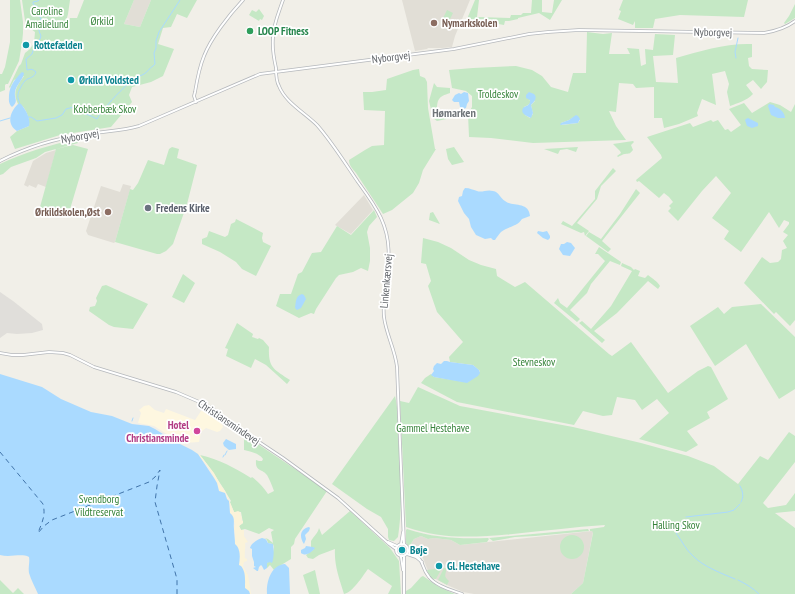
<svg xmlns="http://www.w3.org/2000/svg" width="795" height="594" font-family="'PT Sans Narrow',sans-serif">
<style>
.commercial{fill:#fef7e0}
.industrial{fill:#e0deda}
.education{fill:#e1ded6}
.green{fill:#c5e8c5;fill-rule:evenodd}
.sand{fill:#fbf3d9}
.water{fill:#aadaff}
.lines{fill:none;stroke-linecap:round;stroke-linejoin:round}
.stream{stroke:#aadaff;stroke-width:1}
.ferry{stroke:#4174aa;stroke-width:1;stroke-dasharray:5 4;stroke-linecap:butt}
.tertiary-casing{stroke:#b5b8bc;stroke-width:3.5}
.tertiary{stroke:#fff;stroke-width:2}
.education-dot{fill:#8d6e63;stroke:#fff;stroke-width:1.5}
.leisure-dot{fill:#2e9e5b;stroke:#fff;stroke-width:1.5}
.culture-dot{fill:#0f9aa8;stroke:#fff;stroke-width:1.5}
.worship-dot{fill:#6b7280;stroke:#fff;stroke-width:1.5}
.hotel-dot{fill:#d1479c;stroke:#fff;stroke-width:1.5}
.labels{text-anchor:middle;dominant-baseline:central;stroke-width:3.5;stroke-linejoin:round;paint-order:stroke}
.park-label{font-size:11px;fill:#348238;stroke:#fff}
.education-label{font-size:11px;font-weight:bold;fill:#785e54;stroke:#fff;text-anchor:start}
.leisure-label{font-size:11px;font-weight:bold;fill:#27864d;stroke:#fff;text-anchor:start}
.street-label{font-size:11px;fill:#5f6368;stroke:#fff}
.culture-label{font-size:11px;font-weight:bold;fill:#0d838f;stroke:#fff;text-anchor:start}
.worship-label{font-size:11px;font-weight:bold;fill:#5b616d;stroke:#fff;text-anchor:start}
.hotel-label{font-size:11px;font-weight:bold;fill:#b23c85;stroke:#fff;text-anchor:end}
.neighbourhood-label{font-size:12px;font-weight:bold;fill:#70757a;stroke:#fff}
</style>
<rect width="100%" height="100%" fill="#f1efe8"/>
<path class="commercial" d="M149,405L155,410L164,413L166,409L195,420L201,411H203L205,406L218,416L221,420L223,427L220,431L217,432L206,428L201,432L199,442L184,443L173,438L154,426L138,423L141,413L139,410L144,406Z"/>
<path class="industrial" d="M0,292L13,301L42,324L43,330L32,333L17,334L7,333L0,338Z"/>
<path class="education" d="M134,0H151L140,27L124,24Z
M402,0H470L455,36L452,47L442,48H428L427,49L415,51Z
M56,150L46,187L38,184L36,188L29,185L28,187L24,185L33,161L46,153Z
M123,184L131,186L115,242L114,243L88,235L86,231L101,186L120,192Z
M364,195L373,210L351,234L335,225Z
M592,531L593,532L583,583L571,594H474L463,592L447,585L430,576L423,558L410,550L409,547L414,539L421,536L428,539L434,538L451,540L460,545Z"/>
<path class="green" d="M10,0H20L23,22V33L22,43L19,61L8,84H6L5,85V90L0,92V74H2L5,67L10,42Z
M22,0H70L68,14L65,25L68,22L70,18H77L84,0H134L124,24L140,27L151,0H197L187,18L177,14L171,27L163,28L158,44L174,49L163,76L151,82L132,87L129,95L132,102L111,127L60,135L15,149L10,137L17,131L29,126C30,119 26,108 20,104H18C12,92 17,86 24,76L14,80L10,88L9,87L19,66L21,64L25,53L30,49L34,43L35,32L27,26L25,21Z
M475,0H479L477,17L510,18L511,15H521L523,13H531L532,0H542V12L552,13L554,0H562L550,20L539,13L518,18V19L509,21H505L504,25L493,23L467,19Z
M623,0H748L744,17L680,15L655,19L653,28H635V21L633,25L618,19L621,11L619,10Z
M795,4V18L785,24L784,23L789,16Z
M259,9L264,16L262,20L260,19L259,21L249,15L252,10L256,12Z
M447,10L453,13L447,25L441,22Z
M587,32L603,34L612,33L609,54H630L627,48L639,49L641,66L646,64L645,49L653,50L655,34L675,35L673,55L653,56L656,82L678,83L676,58C701,51 726,43 752,44V57L748,58L749,66L752,69L768,70L767,82L761,89L753,80L746,85L753,94C746,101 738,103 730,106L727,92L729,84L725,71L712,74L716,105L702,99L697,113L698,116L679,124L664,128L662,118H654V87L636,88L633,84L619,83L616,112L609,111L616,126L626,140L533,143L491,138L469,137L468,114L472,107V96L466,91L452,88L449,70L473,68L516,66L532,70L542,76L551,87L568,92L573,73H586ZM528,100L535,101L531,105L533,114L530,118L525,115L524,107C527,105 531,105 530,100ZM574,117L580,120L578,123L562,125L561,123L569,120Z
M419,69L420,76L425,78L427,82L428,108L435,149H436L423,170L419,183L413,193L392,210L383,214L356,173C353,169 349,166 349,160L365,150L372,146L384,145L385,111L364,110L363,92H372L386,90L387,79L413,70Z
M434,83L437,87L450,88V93C438,97 437,99 437,112L454,115H465L437,121L433,118L429,101Z
M770,102L780,105L791,112L795,104V320L790,326L776,312L774,314L744,283L762,257L770,263L778,262L781,259L782,250L787,248L783,241L788,235L783,232L789,224V222L784,220L779,228L769,212L741,252L724,239L729,231L712,218L731,193L716,176L702,191L678,221L668,211L671,208L669,206L673,202L669,197L664,193L659,198L639,181L637,182L636,180L662,158L661,155L647,137L690,123L693,127L711,120L713,122L718,120L725,130L728,129L731,132L741,125L729,109L744,103L752,113Z
M77,139L78,143L45,152L36,158L11,167L3,174L0,175V164C25,152 50,145 77,139Z
M633,141L634,142L631,145L633,150C629,155 629,153 625,154C623,154 620,156 618,157L617,156L621,153L620,151L613,144Z
M73,145L88,149L68,216L40,207L56,149Z
M172,147L179,149L177,158L197,165L187,204L173,244L166,251L160,254H157L115,242L130,189L133,190L138,183L148,160L164,165L169,149Z
M454,147L464,162L452,165L448,159L446,149Z
M578,147L576,152L567,149L560,150L558,154L544,149Z
M613,168L616,171L601,186L597,199L577,223L589,231L585,236L584,232L581,233L561,224L563,221L572,226L595,199V191Z
M636,189L640,193L602,241L611,249L608,252L586,236L589,232L601,239L620,214Z
M374,210L377,217L369,226L367,232L370,248V261L368,271L361,268L353,272L339,275L336,278L316,309L314,314L311,313L299,318L276,306L280,294H291L298,274L302,272L312,253L321,252L337,226L351,235Z
M433,212L440,224L429,220L430,213Z
M236,219L263,233L262,238L263,242L271,246L256,276L242,269L236,262L220,252L202,244V239L207,237L209,231L225,237L228,235L231,224L235,222Z
M423,238L438,242L451,248L469,260L481,265L496,269L497,276L515,287L525,282L609,354L612,356L631,342L668,393L698,371L708,366L711,367L728,399L707,412L710,418L687,431L698,445L686,452L639,439L669,413L657,399L642,410L635,400L617,397L612,415L603,416L583,411L574,425L457,402L421,383L425,378L431,374L434,377L453,380L464,382H468L475,377L480,371L473,365L450,362L449,357L463,342L437,312L428,286L431,281L426,264L421,263Z
M599,247L621,262L620,265L610,261L591,284L587,293L570,310L580,319L577,322L554,303L558,298L560,303L567,308L605,261L598,254H595Z
M622,263L631,267L634,270L635,269L640,271L638,276L645,278L648,275C652,278 658,282 660,286L658,289L648,281L617,313L594,331L605,340L602,343L579,323L582,321L591,329L611,306L632,271L621,266Z
M183,274L195,283L184,303L172,297Z
M106,285L148,304L133,329L114,327L109,325L89,311L90,307L95,306L97,301L96,298L102,286Z
M761,304L795,337V389L779,399L746,344L715,366L690,326L718,307L724,314L732,307Z
M237,323L253,334L252,337L258,339L259,338L263,340L269,347C268,368 274,369 290,380L287,384L266,365L255,359L251,368L226,356L228,349L225,348Z
M418,387L460,406L573,427L641,443L688,456L714,466L738,484L760,456L768,460L789,432L795,436V462L763,503L768,508L786,505L795,493V511L775,513L795,528V594H571L583,583L593,533L592,531H590V529L604,527L605,525C574,527 543,531 513,534C475,537 443,540 406,527L400,401L409,403Z
M395,396C398,408 398,422 398,436C401,469 403,504 398,537L394,541L389,540L388,537V529L381,517L367,509L332,484Z
M240,432L301,473L327,491L295,539L294,544L291,547V559L278,567L274,570L270,565L267,568V563L268,562H271L274,547L273,544L268,543L267,540L265,538L268,539L273,543L271,532L274,530L269,528L259,534L245,529L241,530L239,526L243,523L241,512H234L230,502L231,501C222,485 211,469 200,455C219,459 235,468 251,478L252,477C259,482 264,488 268,494L274,491C272,486 270,480 267,475C262,468 255,472 256,460L259,461H262L263,459C259,453 251,452 244,450V439Z
M350,511L390,548L399,561L401,594H388L392,586L368,569C362,577 353,592 344,594C339,578 334,565 335,549L319,555L313,559L308,558L306,555L314,549L313,547H311V541C314,536 318,533 319,528L322,535Z
M407,529C434,538 460,539 488,538L489,539L487,542L460,545L451,540L434,538L428,539L421,536L414,539L409,547L406,543V530Z
M588,529L589,531L535,536L515,537L493,541L489,538Z
M560 547a12 12 0 1 1 24 0a12 12 0 1 1-24 0Z
M442,568L436,579C431,580 428,574 427,570Z
M444,568H446C447,575 442,575 449,581L447,585L438,580Z
M315,570L320,594H309L303,575Z
M423,576L439,587L455,594H406V591L411,588L421,577Z
M0,580L13,593L18,588L24,594H0Z"/>
<path class="sand" d="M192,450L200,455L214,473L220,484L225,491L234,512H235L238,511L240,512L242,519L241,520L243,521V523L239,526L241,530H244V536L248,542L245,543C246,548 244,553 245,558L247,559V561L244,562L243,566L248,575L251,594H250L249,591L245,588C245,580 246,573 242,566H239C239,558 241,549 235,544V533L234,529L235,524L230,513V505L227,499L225,493L219,491C217,477 203,458 192,450Z"/>
<path class="water" d="M22,72L24,73C23,80 16,85 15,92C14,99 19,101 12,107C8,103 9,100 9,95C10,85 15,79 22,72Z
M464,92L468,93L469,101L467,104L466,108L463,109L460,107L459,102H454L452,100L455,95L459,93L461,94Z
M529,92L534,94C538,98 534,102 531,105L533,113L531,118C527,116 520,114 523,108C525,106 528,106 529,104C530,103 530,102 530,100L526,98V95Z
M18,104H21C26,110 31,119 29,126L17,131C6,124 10,112 18,104Z
M769,104L774,105L775,107C780,108 785,113 785,118H778L771,115L768,106Z
M576,115L578,116L580,119L578,123L560,125L561,123L569,120Z
M748,118L758,123V126L752,128L747,126L745,120L746,119Z
M465,188C470,188 473,190 477,191C482,193 487,189 493,191C499,192 500,198 505,201C512,207 529,201 530,216L522,219C517,227 508,226 501,232C499,234 497,237 495,240H493L491,238L485,239L476,235L471,227L469,219L464,213L458,201L459,197L462,196L463,191Z
M538,231L543,232L547,231L550,236V238L548,240L543,238L537,233Z
M567,242L571,243L575,248L570,256L563,255L559,249L561,244H564Z
M302,294L304,295L306,299L301,308L297,310L295,308C296,303 295,296 302,294Z
M444,361H447L450,362L473,365L479,370L480,373L478,376L467,383L434,377L431,375L434,371L433,369L434,366L437,363L441,364Z
M0,374L42,387L61,399L91,412L112,416L132,424L149,426L155,429L174,441L192,450L198,454L214,478L217,483L219,491L225,493L227,499L229,501L230,513C236,518 233,522 234,529C234,534 235,539 235,544C241,549 240,558 239,565L241,566C246,572 245,580 245,588L249,591L250,594H38C35,587 31,580 29,573C28,567 30,562 29,557C21,553 10,558 0,555Z
M226,439L236,444V449L229,450L224,446L223,443Z
M309,527L310,528L309,531L305,535L306,539L304,544C299,537 300,529 309,527Z
M262,538C267,539 266,540 268,543L273,544C274,550 274,558 272,563L270,562L267,563V568L264,570L262,566L261,565L259,567L258,571H257L253,568L256,567L254,566V562L252,556V549L250,548C251,543 257,540 262,538Z
M306,546L313,547L315,548C312,552 306,557 301,553V550L305,548Z
M285,564L289,568L290,594H267C266,582 271,565 285,564Z"/>
<g class="lines">
<path class="stream" d="M736,58L735,52L738,38
M20,104C19,101 17,97 18,94C19,90 23,82 26,80C30,77 34,78 36,72C33,69 31,69 27,70L26,59L32,54L35,45L40,39L41,36L39,31L41,18L37,15L38,7L33,4V2L38,1L39,0
M28,117H31L37,121L56,118L62,115L66,109C77,106 78,106 85,114L89,115L97,119C100,113 103,111 106,107C112,99 128,83 135,78C138,76 141,76 144,74C148,72 149,68 153,66L155,64L154,53L156,48V41L159,32L180,0
M0,121L10,118
M132,421L133,418
M225,455L227,451
M223,457L224,455
M740,486C743,492 744,496 741,502
M686,517L728,512L734,510L740,504
M685,520L681,527L676,533C682,541 686,550 693,556C704,567 721,573 735,579
M738,580C746,584 753,588 759,594"/>
<path class="ferry" d="M0,452L43,504C46,516 42,522 38,533L44,526L52,520L149,482L155,477L160,470L157,486L155,502L177,579V594"/>
<g class="tertiary-casing">
<path id="tertiary" d="M283,0C279,12 273,25 273,38C272,48 274,59 276,68C276,75 276,81 279,86C285,102 305,113 317,125C332,142 345,163 358,182C366,193 375,205 381,218C393,244 388,265 385,292C384,300 383,308 384,317C386,334 395,349 397,367L404,544
M196,102L194,96L195,92C197,80 199,68 204,56C211,38 229,15 243,0
M0,161C27,147 57,138 88,134C105,131 122,131 139,126L260,74L454,49L529,34L548,32L579,30L764,33C776,31 786,28 795,21
M0,353L12,355H23L49,352L63,353L70,355L94,367L176,392L204,404L213,409L229,422L283,458L338,498L389,544L396,549
M388,542L397,546
M396 550a6 6 0 1 1 12 0a6 6 0 1 1-12 0Z
M401,544L403,532
M408,551C427,560 419,565 429,577C436,586 451,590 462,594
M407,554L416,557L422,562
M401,557L403,570
M404,557V594"/>
</g>
<use href="#tertiary" class="tertiary"/>
</g>
<g class="education-dot">
<circle cx="434" cy="23" r="4"/>
<circle cx="108" cy="212" r="4"/>
</g>
<circle class="leisure-dot" cx="250" cy="31" r="4"/>
<g class="culture-dot">
<circle cx="26" cy="45" r="4"/>
<circle cx="71" cy="80" r="4"/>
<circle cx="402" cy="550" r="4"/>
<circle cx="439" cy="566" r="4"/>
</g>
<circle class="worship-dot" cx="148" cy="208" r="4"/>
<circle class="hotel-dot" cx="197" cy="431" r="4"/>
<g class="labels">
<g class="park-label">
<text x="47" y="11">Caroline<tspan x="47" dy="13">Amalielund</tspan></text>
<text x="102" y="21">Ørkild</text>
<text x="498" y="94">Troldeskov</text>
<text x="105" y="109">Kobberbæk Skov</text>
<text x="534" y="362">Stevneskov</text>
<text x="433" y="428">Gammel Hestehave</text>
<text x="99" y="499">Svendborg<tspan x="99" dy="13">Vildtreservat</tspan></text>
<text x="676" y="525">Halling Skov</text>
</g>
<g class="education-label">
<text x="442" y="23">Nymarkskolen</text>
<text x="100" y="212" text-anchor="end">Ørkildskolen,Øst</text>
</g>
<g class="leisure-label">
<text x="258" y="31">LOOP Fitness</text>
</g>
<g class="street-label">
<text transform="translate(713 32) rotate(1)">Nyborgvej</text>
<text transform="translate(391 57) rotate(-7)">Nyborgvej</text>
<text transform="translate(80 136) rotate(-10)">Nyborgvej</text>
<text transform="translate(386 281) rotate(-85)">Linkenkærsvej</text>
<text transform="translate(229 422) rotate(34)">Christiansmindevej</text>
</g>
<g class="culture-label">
<text x="34" y="45">Rottefælden</text>
<text x="79" y="80">Ørkild Voldsted</text>
<text x="410" y="550">Bøje</text>
<text x="447" y="566">Gl. Hestehave</text>
</g>
<g class="worship-label">
<text x="156" y="208">Fredens Kirke</text>
</g>
<g class="hotel-label">
<text x="189" y="425">Hotel<tspan x="189" dy="13">Christiansminde</tspan></text>
</g>
<g class="neighbourhood-label">
<text x="454" y="112">Hømarken</text>
</g>
</g>
</svg>
